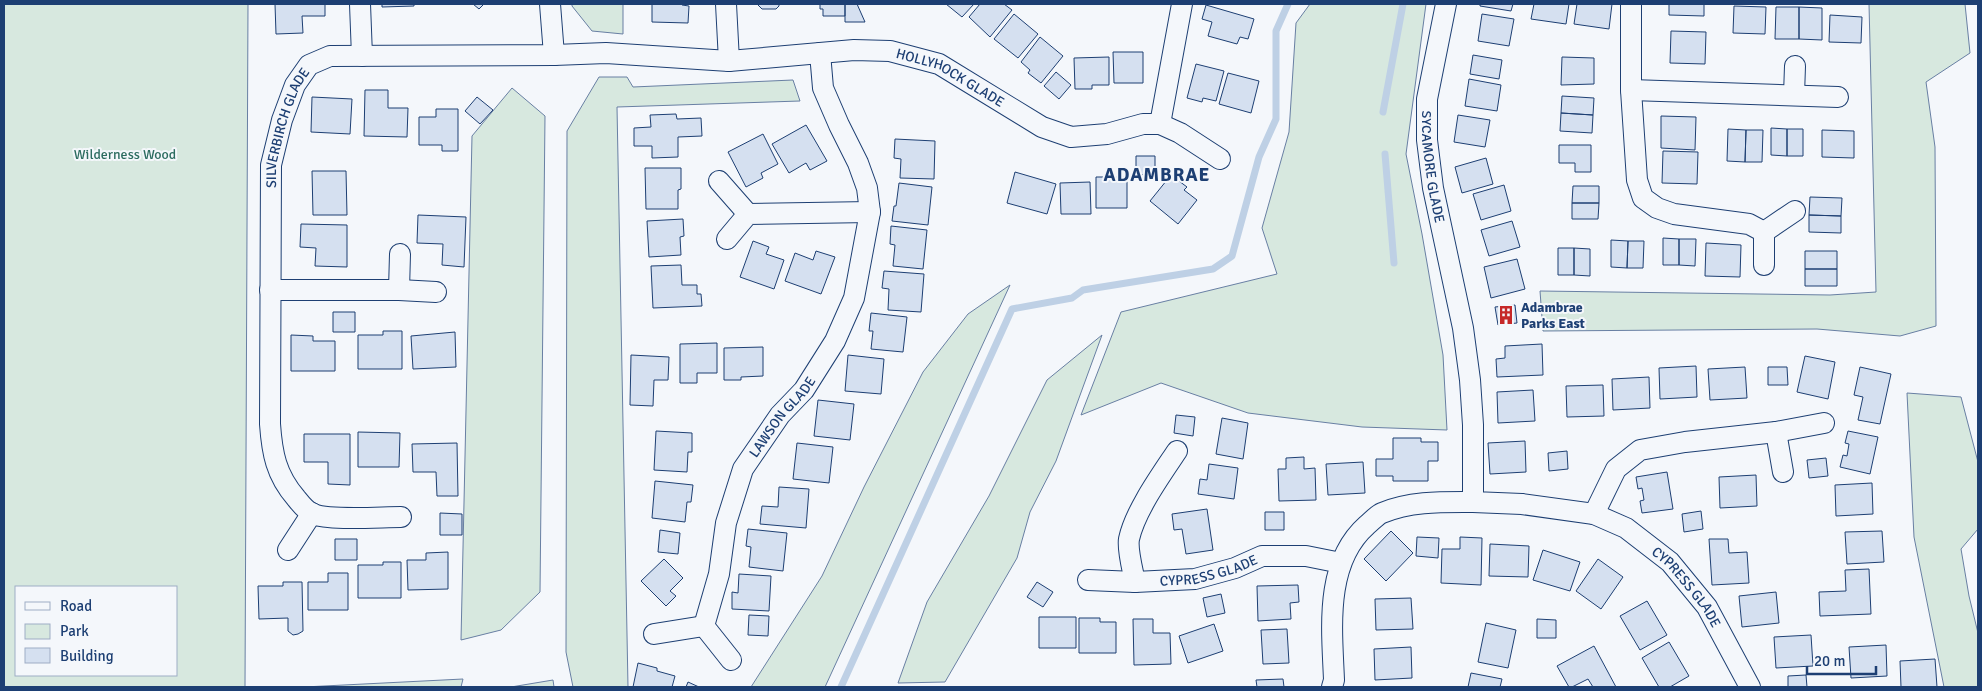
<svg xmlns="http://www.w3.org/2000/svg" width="1982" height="691" font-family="Signika,sans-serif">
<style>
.green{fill:#d7e8df;stroke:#687fa3;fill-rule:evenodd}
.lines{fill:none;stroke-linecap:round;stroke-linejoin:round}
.stream{stroke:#bed0e5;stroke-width:7}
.building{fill:#d5e0f0;stroke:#1d3f73}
.minor-casing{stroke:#1d3f73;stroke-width:22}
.minor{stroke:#f4f7fb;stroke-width:20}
.labels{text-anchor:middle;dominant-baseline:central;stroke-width:4;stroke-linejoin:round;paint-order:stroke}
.street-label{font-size:14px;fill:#1d3f73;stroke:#f4f7fb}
.park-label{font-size:14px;fill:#2c6c60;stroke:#f4f7fb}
.poi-label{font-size:14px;font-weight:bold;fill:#1d3f73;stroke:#f4f7fb;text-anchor:start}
.district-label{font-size:19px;font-weight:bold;letter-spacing:1px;fill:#1d3f73;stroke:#f4f7fb}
</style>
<rect width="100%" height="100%" fill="#f4f7fb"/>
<path class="green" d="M4,4H248L245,687H4ZM16,587H176V675H16Z
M572,4H623V34L592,31L572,6Z
M1310,4H1426L1406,154L1422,234L1443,355L1447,430L1362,427L1248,413L1161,383L1081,415L1121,312L1277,274L1262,228L1289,132L1296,23Z
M1869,4H1965L1970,53L1926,82L1935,147L1936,326L1900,336L1817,329L1543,331L1540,291L1830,295L1876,292Z
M599,77H627L633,87L793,80L800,101L617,107L628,687H573L566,652L567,131Z
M512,88L545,116L540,592L501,630L461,640L472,136Z
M1010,285L825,687H751L822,576L864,487L923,372L968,314Z
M1102,335L1056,461L1030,512L1017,558L945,682L898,683L927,602L989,496L1047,380Z
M1907,393L1961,397L1978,462V529L1961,549L1969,596L1978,633V687H1944L1914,537Z
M463,679L461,687H304Z
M553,680L554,687H511Z"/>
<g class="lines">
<path class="stream" d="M1383,112L1403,4
M1385,154L1394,263
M841,687L1012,309L1072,298L1083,290L1213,269L1232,256L1259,157L1276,119V31L1288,4"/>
</g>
<path class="building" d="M275,4H325V16H302L303,33L276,34Z
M382,4H414V6L382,7Z
M473,4H484L479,9Z
M652,4H682V5L689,6L688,23L652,22Z
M757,4H779V6L776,9H762Z
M820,4H845V16H823V9H820Z
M845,4H857L865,22H845Z
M946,4H974L962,17Z
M980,4H1004L1012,10L990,37L969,17Z
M1480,4H1513L1511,11L1480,6Z
M1534,4H1569L1566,24L1531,19Z
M1577,4H1612L1609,29L1574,24Z
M1669,4H1704V16L1669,15Z
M1206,5L1254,19L1248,39L1240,37L1237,44L1208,36L1212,22L1202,19Z
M1734,6L1766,7L1765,34L1733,33Z
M1776,7H1799V39H1775Z
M1799,7L1822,8V40L1799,39Z
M1014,14L1038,34L1018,58L994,39Z
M1482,14L1514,19L1509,46L1478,41Z
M1830,15L1862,17L1861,43L1829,42Z
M1671,31L1706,32L1705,64L1670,63Z
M1040,37L1063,56L1041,83L1028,73L1030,70L1021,62Z
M1113,52H1143V83H1114Z
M1473,55L1502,60L1499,79L1470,74Z
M1109,57V85H1092V89H1075L1074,58Z
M1562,57L1594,58V84L1561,85Z
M1196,64L1224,71L1216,101L1203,98L1202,102L1187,98Z
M1056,72L1071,85L1059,99L1044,86Z
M1228,73L1259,81L1251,113L1219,104Z
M1469,79L1501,85L1497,111L1465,106Z
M365,90H388V108H408L407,137L364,136Z
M1562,96L1594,98L1593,115L1561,113Z
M312,97L352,99L350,134L311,132Z
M477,97L493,110L480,124L465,111Z
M436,109H458V151H442V145H419V117H436Z
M1561,113L1593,115L1592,133L1560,131Z
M676,114L677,119L701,118L702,136L678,137V157L652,158V146H634V128L651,127L650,115Z
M1458,115L1490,120L1485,147L1454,142Z
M1661,116L1696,117L1695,150L1661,148Z
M806,125L827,161L810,170L806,163L789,173L772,144Z
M1771,128L1787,129V156L1771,155Z
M1728,129L1746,130L1745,162L1727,161Z
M1787,129H1803V156H1787Z
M1746,130H1763L1762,162H1745Z
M1822,130L1854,131V158L1822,157Z
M763,134L778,164L761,173L763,178L746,187L728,152Z
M895,139L935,141L934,179L900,178L901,159L894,158Z
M1559,145H1591V172H1575V163H1559Z
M1663,151L1698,152L1697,184L1662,183Z
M1136,156H1155V174L1136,175Z
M1486,158L1493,184L1462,193L1455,167Z
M645,168H681V189L678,190V209H646Z
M312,171H346L347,215H313Z
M1015,172L1056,184L1047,214L1007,203Z
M1171,175L1187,187L1184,190L1197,200L1178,224L1150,201Z
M1096,177H1127V208H1096Z
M1090,182L1091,214H1061L1060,183Z
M899,183L932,187L928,225L892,221L894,206H896Z
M1504,185L1511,211L1481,220L1473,194Z
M1573,186H1599V203H1572Z
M1810,197L1842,198L1841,216L1809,215Z
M1572,203H1599L1598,219H1572Z
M418,215L466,217L464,267L442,265L443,244L417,243Z
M1809,215L1841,216V233L1809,232Z
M683,219L684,236L680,237L681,255L649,257L647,221Z
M1512,221L1520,247L1489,256L1481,230Z
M301,224L347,225V267L315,266L316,248L300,247Z
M891,226L927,230L923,269L893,266L895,245L890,244Z
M1663,238L1679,239V265H1663Z
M1679,239H1696L1695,266L1679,265Z
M1611,240L1628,241L1627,268L1611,267Z
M753,241L769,247L766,254L784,260L774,289L740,277Z
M1628,241H1644L1643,268H1627Z
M1706,243L1741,245L1740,277L1705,276Z
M1558,248H1574V275H1558Z
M1574,248L1590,249V276L1574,275Z
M816,251L835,257L821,294L785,281L795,253L813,260Z
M1805,251H1837V269H1805Z
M1517,259L1525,289L1491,298L1484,267Z
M681,265L682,285H697V294H701L702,306L653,308L651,266Z
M1805,269H1837V286H1805Z
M884,271L924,274L921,312L888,310L889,289L882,288Z
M1515,305L1517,323L1498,325L1495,307Z
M333,312H355V332H333Z
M871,313L907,317L903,352L871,349L873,331H869Z
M383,331H402V369H358V335H383Z
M455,332L456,367L413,369L411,336Z
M291,335L313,336V341H335V371H291Z
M717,343V373H697V383H680V344Z
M1542,344L1543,375L1497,377L1496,359L1505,358V346Z
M763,347V376L741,377V380H724V348Z
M631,355L669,357L668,380H654L653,406L630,405Z
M848,355L884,359L881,394L845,391Z
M1805,356L1835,362L1828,399L1797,392Z
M1696,366L1697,397L1660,399L1659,368Z
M1745,367L1747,398L1710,400L1708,369Z
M1768,367H1787L1788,385H1768Z
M1860,367L1891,374L1880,424L1858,420L1863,397L1854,395Z
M1649,377L1650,408L1613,410L1612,379Z
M1603,385L1604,416L1567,417L1566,386Z
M1533,390L1535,421L1498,423L1497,392Z
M818,400L854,404L850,440L814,436Z
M1176,415L1195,417L1193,436L1174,433Z
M1222,418L1248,423L1243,459L1216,454Z
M656,431L692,433V452H688L687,472L654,470Z
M1848,431L1878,437L1870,474L1840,467L1843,455L1847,456L1849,444L1845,443Z
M358,432L400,433L399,467H358Z
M304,434H350V485L328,484V462H304Z
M1393,438H1421V442H1438V461H1428V481H1393V476H1376V459H1393Z
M1525,441L1526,472L1490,474L1488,443Z
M457,443L458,496H437L436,472H413L412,444Z
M797,443L833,447L829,483L793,479Z
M1567,451L1568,469L1549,471L1548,453Z
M1304,457V469L1315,468L1316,500L1279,501L1278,469H1286V458Z
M1826,458L1828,476L1809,478L1807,460Z
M1363,462L1365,493L1328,495L1326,464Z
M1209,464L1238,468L1234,499L1198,494L1200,479L1207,480Z
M1667,472L1673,509L1642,513L1640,501L1644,500L1642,488L1638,489L1636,477Z
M1756,475L1757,506L1720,508L1719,477Z
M655,481L693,485L691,502H687L685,522L652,518Z
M1872,483L1873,514L1836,516L1835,485Z
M779,487L809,489L806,528L760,524L762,506L778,507Z
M1207,509L1213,550L1186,554L1182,529L1174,530L1172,514Z
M1701,511L1703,529L1684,532L1682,514Z
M1265,512H1284V530H1265Z
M440,513L462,514V535H440Z
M748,529L787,533L783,571L749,567L751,547L746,546Z
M660,530L680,533L678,554L658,552Z
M1391,531L1413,553L1386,581L1364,559Z
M1882,531L1884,562L1847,564L1845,532Z
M1417,537L1439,538L1438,558L1416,556Z
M1460,537L1482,538L1481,585L1441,583L1442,549H1460Z
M335,539H357V560H335Z
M1709,539H1728L1729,553L1747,552L1749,583L1712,585Z
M1490,544L1529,546L1528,577L1489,576Z
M1543,550L1580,562L1570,591L1533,580Z
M448,552V589L408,590L407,560H426V553Z
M664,559L683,578L670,591L676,596L666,606L641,581Z
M1598,559L1623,577L1601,609L1576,591Z
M383,562H401V598H358V565H383Z
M1869,569L1871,614L1820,616L1819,592L1846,591L1845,570Z
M328,573H348V610H308V582H328Z
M739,574L771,576L769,611L732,609V592L738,593Z
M283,582H302L303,631L298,634L293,635L288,631V618L259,619L258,586H283Z
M1037,582L1053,592L1043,607L1027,597Z
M1298,585L1299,602L1290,603L1291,619L1258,621L1257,586Z
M1776,592L1779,623L1742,627L1739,596Z
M1221,594L1225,613L1207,617L1203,598Z
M1411,598L1413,629L1376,630L1375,599Z
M1647,601L1667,635L1640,650L1620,616Z
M749,615L769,616L768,636L748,635Z
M1039,617H1076V648H1039Z
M1079,618H1100V622H1116V653H1079Z
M1133,619H1153V633H1170L1171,664L1134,665Z
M1537,619L1556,620V638H1537Z
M1486,623L1516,630L1508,668L1478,662Z
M1214,624L1223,651L1188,663L1179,636Z
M1287,629L1289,663L1263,664L1261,630Z
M1811,635L1813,666L1776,668L1774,637Z
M1669,642L1689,676L1670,687H1659L1642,658Z
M1886,645L1887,676L1851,678L1849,647Z
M1594,646L1616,687H1593L1588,679L1572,687H1569L1557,666Z
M1411,647L1412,678L1375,680L1374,649Z
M1935,659L1937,687H1901L1900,661Z
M638,663L657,668V671L675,676L672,687H633Z
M1471,673L1502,679L1500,687H1468Z
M1806,675L1807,687H1788V676Z
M1283,679L1284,687H1257L1256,680Z
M688,682L699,687H686Z"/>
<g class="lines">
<g class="minor-casing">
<g id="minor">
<path d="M360,4L362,56"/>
<path d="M550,4L554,55"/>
<path d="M726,4L729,61"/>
<path id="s1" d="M1446,4L1427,99V140L1433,188L1463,328L1470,380L1473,425V502L1522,504L1594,514L1626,528L1670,562L1707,607L1750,687"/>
<path d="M1631,4V90L1637,180L1643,198L1657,208L1674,214L1749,224L1764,232V265"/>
<path d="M1631,90L1838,97"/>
<path d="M1794,95L1795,66"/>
<path d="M1160,124L1180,133L1220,159"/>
<path d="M719,181L748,214"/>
<path d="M1764,232L1795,211"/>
<path d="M727,239L748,214L870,212"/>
<path d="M270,290H399L436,292"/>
<path d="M399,290L400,254"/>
<path d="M1776,432L1783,472"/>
<path d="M1594,514L1616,469L1640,450L1685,442L1776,432L1824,423"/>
<path id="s2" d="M401,517C380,517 330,521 313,514C306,511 300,503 296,498C276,475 272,453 270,424L271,165L282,120L295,85L309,65L330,56L554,55L606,53L729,61L854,50L890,51L939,64L1042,127L1071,137L1107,134L1143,124H1160L1182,4"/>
<path d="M288,550L312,513"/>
<path id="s3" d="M1088,580L1135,582L1195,579L1235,568L1262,556H1306L1341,563"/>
<path d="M1135,582C1133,571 1127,550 1129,539C1135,511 1161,475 1177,451"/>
<path d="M654,634L704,626"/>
<path id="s4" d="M731,660L704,626L719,574L726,523L743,469L780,415L804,390L835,341L854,298L870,212L867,188L858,163L839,125L823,88L820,53"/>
<path d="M1332,687L1334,680C1332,629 1324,563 1367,525C1372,521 1377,515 1382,513C1411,501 1442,502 1473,502"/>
</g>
</g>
<use href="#minor" class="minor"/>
</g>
<defs>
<g id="building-bare" transform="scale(1.5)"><path d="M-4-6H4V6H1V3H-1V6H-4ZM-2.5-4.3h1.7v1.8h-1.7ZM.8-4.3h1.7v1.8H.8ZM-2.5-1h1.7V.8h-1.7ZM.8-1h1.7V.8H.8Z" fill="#c62828" stroke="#f4f7fb" stroke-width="2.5" paint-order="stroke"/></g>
</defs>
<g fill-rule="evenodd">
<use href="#building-bare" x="1506" y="315"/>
</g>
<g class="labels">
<g class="street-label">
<text stroke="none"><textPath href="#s2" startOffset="1209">HOLLYHOCK GLADE</textPath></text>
<text stroke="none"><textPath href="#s2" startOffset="491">SILVERBIRCH GLADE</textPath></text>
<text stroke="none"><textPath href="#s1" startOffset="165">SYCAMORE GLADE</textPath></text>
<text stroke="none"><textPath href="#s4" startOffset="271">LAWSON GLADE</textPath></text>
<text stroke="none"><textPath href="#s3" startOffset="122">CYPRESS GLADE</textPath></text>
<text stroke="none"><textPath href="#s1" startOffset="746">CYPRESS GLADE</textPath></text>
</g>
<g class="park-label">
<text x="125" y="154">Wilderness Wood</text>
</g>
<g class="poi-label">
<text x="1521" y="307">Adambrae<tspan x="1521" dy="16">Parks East</tspan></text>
</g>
<g class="district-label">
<text x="1157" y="175">ADAMBRAE</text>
</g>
</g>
<rect width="1982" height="691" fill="none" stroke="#1d3f73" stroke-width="10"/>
<rect x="15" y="586" width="162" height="90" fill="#f4f7fb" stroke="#9eadc5"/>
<rect x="25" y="602" width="25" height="8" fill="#f4f7fb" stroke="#9eadc5"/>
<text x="60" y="611" font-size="15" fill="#1d3f73">Road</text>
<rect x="25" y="624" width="25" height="15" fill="#d7e8df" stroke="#9eadc5"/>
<text x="60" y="636" font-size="15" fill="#1d3f73">Park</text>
<rect x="25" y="648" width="25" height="15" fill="#d5e0f0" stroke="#9eadc5"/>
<text x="60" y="661" font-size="15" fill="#1d3f73">Building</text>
<path d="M1807 666v8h69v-8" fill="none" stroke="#1d3f73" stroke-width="2.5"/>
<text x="1814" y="666" font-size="15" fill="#1d3f73" stroke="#f4f7fb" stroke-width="4" paint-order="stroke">20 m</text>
</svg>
